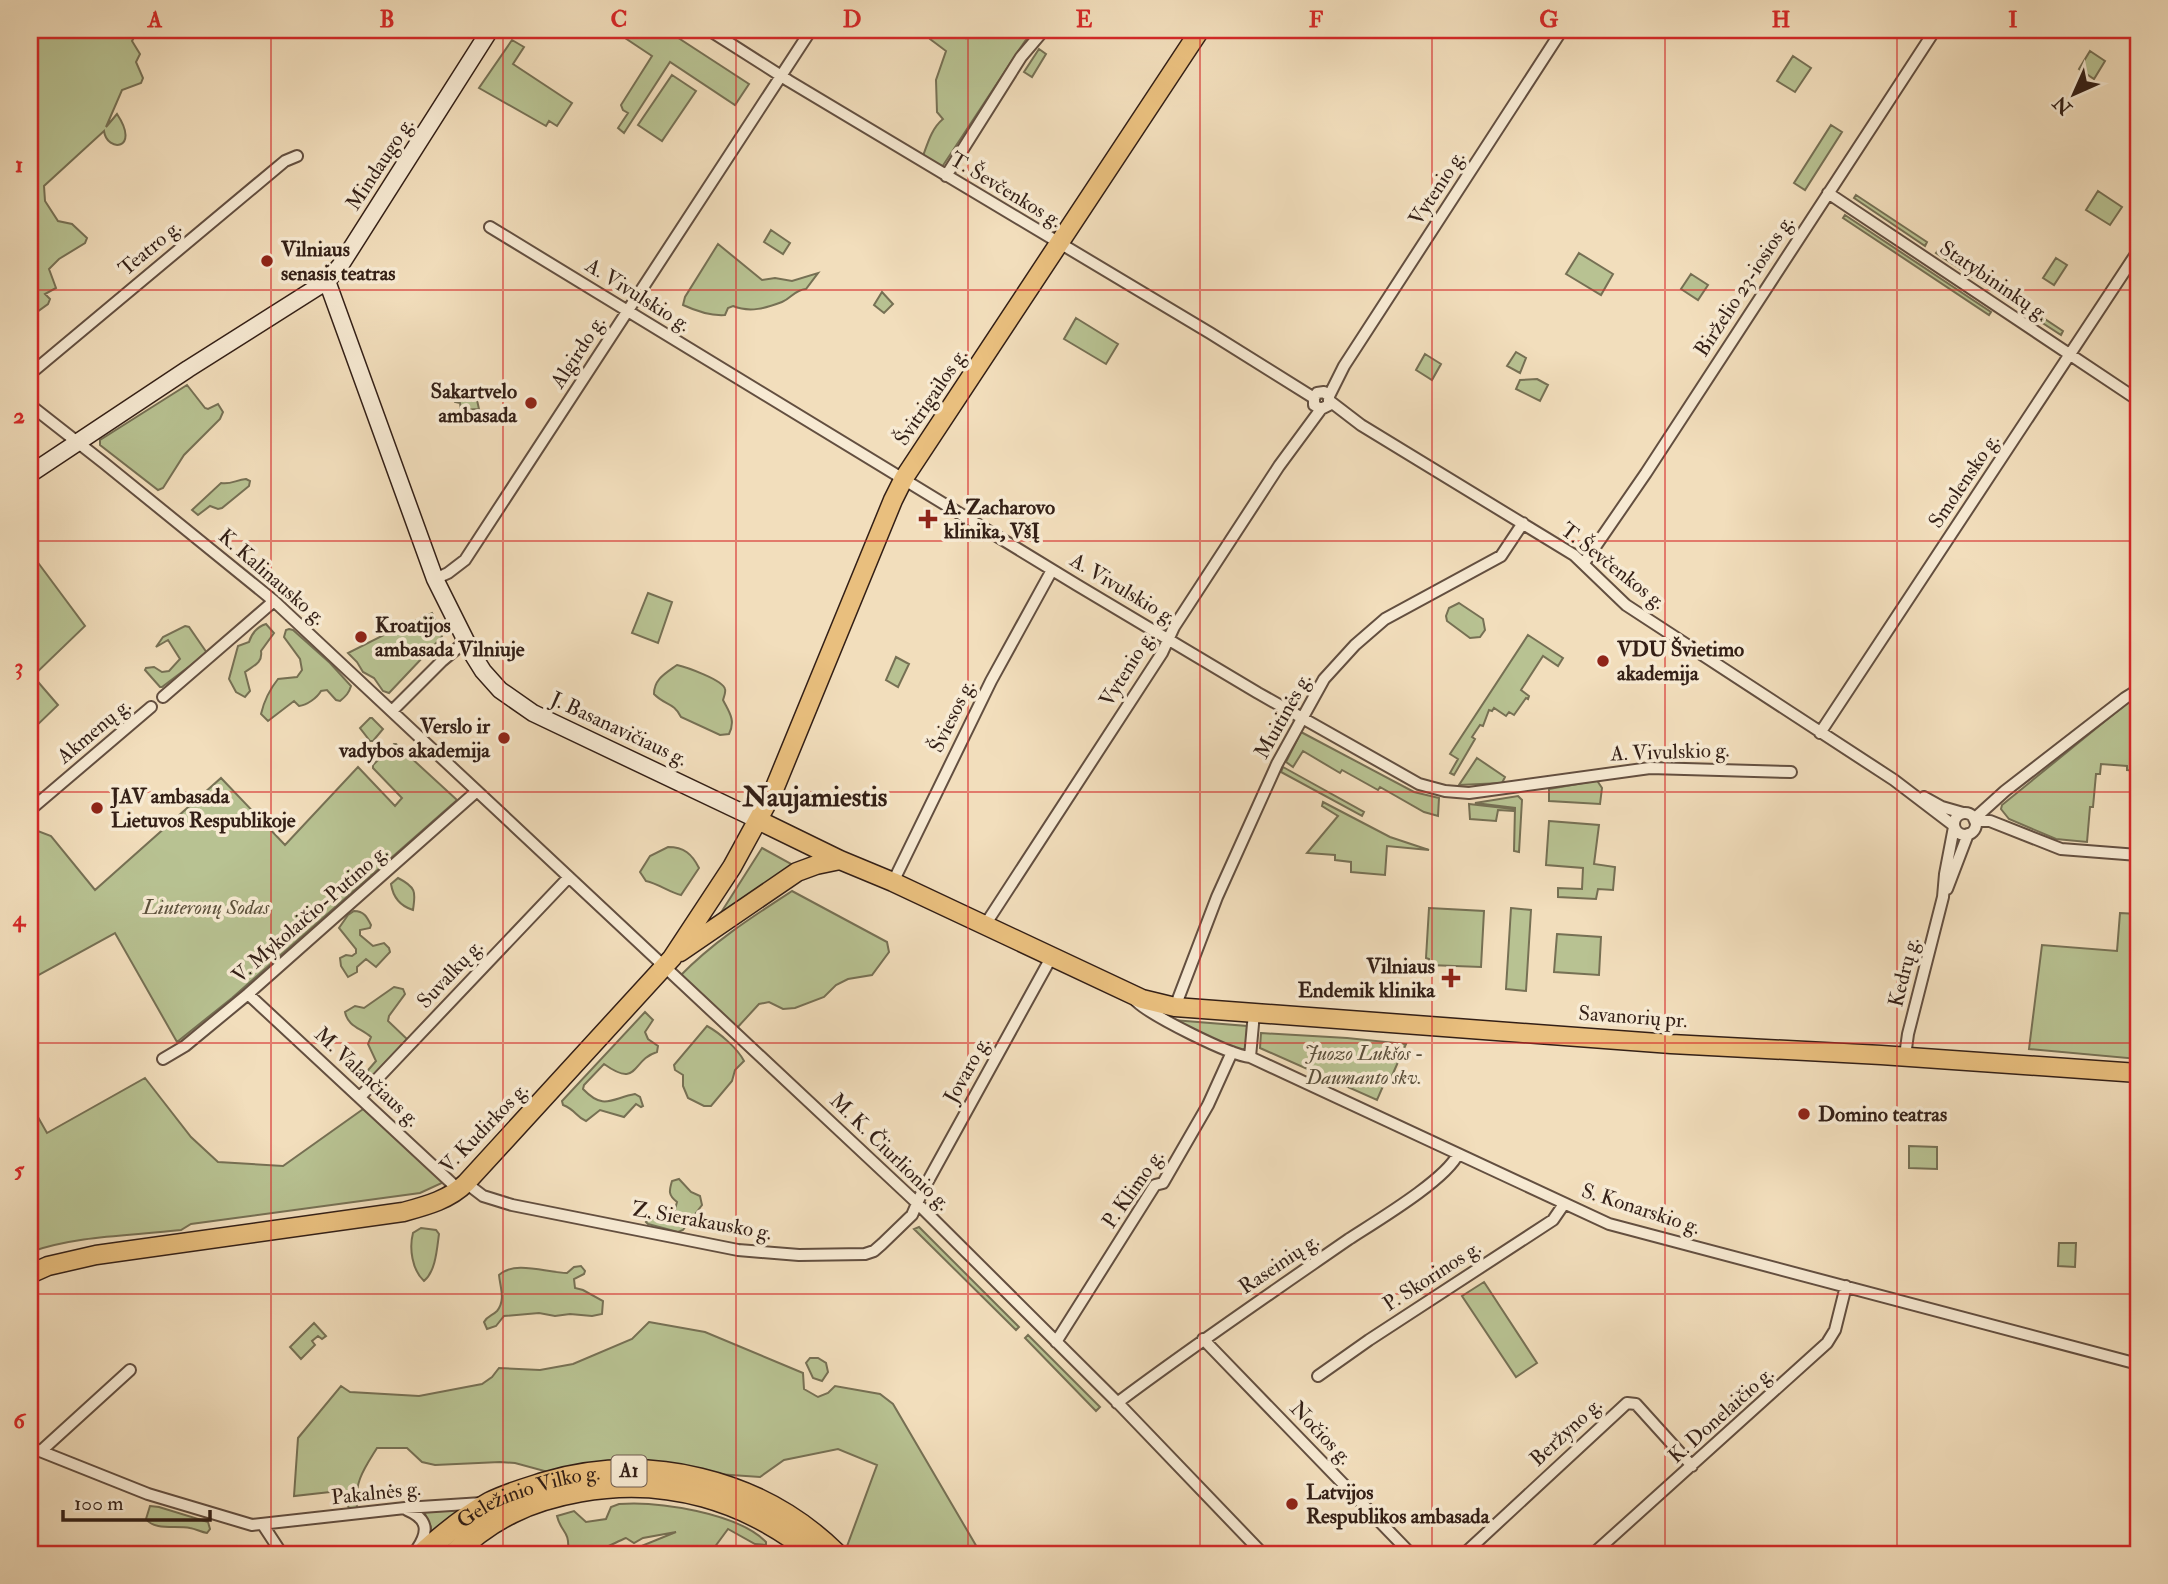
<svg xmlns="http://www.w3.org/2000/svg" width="2168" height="1584" font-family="'IM FELL Double Pica',serif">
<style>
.green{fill:#b8c292;stroke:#767054;stroke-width:2}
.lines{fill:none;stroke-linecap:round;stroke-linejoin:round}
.street-casing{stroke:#634f40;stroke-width:14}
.secondary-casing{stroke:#331f16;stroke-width:19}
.primary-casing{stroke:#331f16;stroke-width:21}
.highway-casing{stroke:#331f16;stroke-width:24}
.street{stroke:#f7ead3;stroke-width:10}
.secondary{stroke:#f7ead3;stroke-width:16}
.primary{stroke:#e9bf7e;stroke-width:18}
.highway{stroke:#e9bf7e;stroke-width:21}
.grid{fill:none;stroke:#d62828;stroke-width:2;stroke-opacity:0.55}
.poi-dot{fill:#8f2418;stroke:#f7ead3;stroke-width:2.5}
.labels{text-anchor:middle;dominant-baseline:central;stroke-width:7;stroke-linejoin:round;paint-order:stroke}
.shield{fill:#f7ead3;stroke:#6e5c4f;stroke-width:2}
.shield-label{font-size:19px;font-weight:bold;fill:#331f16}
.street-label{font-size:21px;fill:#331f16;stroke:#f7ead3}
.poi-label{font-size:21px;font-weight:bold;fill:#331f16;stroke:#f7ead3;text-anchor:start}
.park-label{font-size:21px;font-style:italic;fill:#5b503b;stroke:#f7ead3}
.district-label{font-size:28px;font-weight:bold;fill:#331f16;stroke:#f7ead3}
.neatline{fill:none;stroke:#d62828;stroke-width:2.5}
.grid-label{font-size:23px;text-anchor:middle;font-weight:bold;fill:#d62828}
</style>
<rect width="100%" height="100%" fill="#f2debc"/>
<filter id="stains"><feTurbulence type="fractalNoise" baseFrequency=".00286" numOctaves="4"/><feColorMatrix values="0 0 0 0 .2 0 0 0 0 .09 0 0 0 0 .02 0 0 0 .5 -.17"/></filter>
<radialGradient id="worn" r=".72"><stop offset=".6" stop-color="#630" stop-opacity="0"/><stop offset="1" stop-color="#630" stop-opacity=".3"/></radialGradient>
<path class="green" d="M30,30H138L132,41L140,54L136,62L143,78L141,83L122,90L106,127L117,114C141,150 107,153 104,131L44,186L45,201L58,221L72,224L87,238L85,243L59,259L49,269L56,288L45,294L50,299L48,304L30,317Z
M613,30H666L749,84L735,105L670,62L624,133L618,128L628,113L623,110L621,105L652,56Z
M926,30H960L966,38L972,30H1035L1025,41L942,167L923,156C928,142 932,128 943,119L937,112L936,80L946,51L930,39L925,33Z
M512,40L524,47L513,64L572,103L557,126L549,121L546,126L479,88Z
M1039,49L1046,54L1032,77L1024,72Z
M2090,51L2105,61L2094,79L2079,69Z
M1793,56L1811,68L1795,92L1777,81Z
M672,75L696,91L662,141L638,125Z
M1831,125L1842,132L1805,190L1794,183Z
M2098,191L2122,207L2110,225L2086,210Z
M1856,195L1927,242L1925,246L1854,198Z
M1845,215L1991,312L1989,315L1843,218Z
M771,230L790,243L783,254L764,242Z
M718,244L762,280L775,278L792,281L818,273L806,289C794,290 792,298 782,302C766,308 750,313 733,306L728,308L725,315C711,316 696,311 683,305L685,297Z
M1939,249L1981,278L1979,281L1936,253Z
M1579,253L1613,274L1601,295L1566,274Z
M2056,258L2067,265L2054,285L2043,278Z
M1691,274L1708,285L1698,300L1681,289Z
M1992,284L2063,331L2061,335L1989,288Z
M882,292L893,304L884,313L874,305Z
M1076,318L1118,344L1106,364L1064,339Z
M1516,352L1526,358L1520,373L1507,366Z
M1425,354L1441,364L1432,380L1416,370Z
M1537,379L1548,385L1540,401L1516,389L1520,380Z
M187,385L205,408L208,409L218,404L223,412L220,419L184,455L163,488L158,490L100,445V440Z
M474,387L479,409L461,410L460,403L455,402L453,391Z
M246,479L250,481L249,486L222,508L218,509L210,506L198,515L192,510L221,483C230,485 236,480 246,479Z
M36,560L85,626L33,676L58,705L30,732V564Z
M648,593L672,602L658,643L632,633Z
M1459,603L1483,619L1485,630L1480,637L1470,638L1447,621L1446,616L1449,608Z
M432,613L442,637L389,693L383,691L374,678L363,672L357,662L348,653L388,633V631L398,626L400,628Z
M266,624L274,633L261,651C263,663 253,666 245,672L250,691L245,697L236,692L229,679L238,646L249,642C252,632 257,627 266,624Z
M185,626L189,627L207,653L162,687H160L145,670L146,668L154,667L162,672L169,671L180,659L168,640L156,647L163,637Z
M289,629L293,630L330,663L351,686C349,693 346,696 340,701L336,700L327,690L321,691C317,698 307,705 299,706L294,701L268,721L261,714C264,701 270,689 278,679L297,677L302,670L300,659L284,637L286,630Z
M1528,635L1563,658L1558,666L1543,656L1521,690L1529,696L1528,699L1526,698L1514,715L1509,712L1506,716L1494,708L1492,711L1489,710L1483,726L1480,725L1472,737L1475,739L1454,775L1450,773L1458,759L1450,754Z
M896,657L909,664L898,687L886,680Z
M677,665C686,667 723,680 725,689C726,692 724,697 723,700C729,712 736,720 729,734L720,735L681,717C674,702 664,705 654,694C654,679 666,673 677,665Z
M2138,698V771L2127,770V766L2101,764L2100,774H2096L2093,807H2090L2087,842L2056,839L2009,819L2001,809L2002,805L2126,704Z
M370,718H372L383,729L373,741H370L360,728Z
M1301,732L1414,792L1439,798L1438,816L1424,812L1380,787L1378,790L1342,770L1340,773L1303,751L1293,767L1286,762Z
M394,744H396L457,800L232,998L177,1042L115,933L37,976L30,964V828L51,836L95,890L221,778L285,845L358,767L395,806L402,798L373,768V765Z
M1477,758L1505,777L1502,783L1459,785Z
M1283,767L1364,812L1362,816L1281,772Z
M1596,779L1602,788L1600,804L1549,801V789L1589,782Z
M1518,796L1522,800L1519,852L1514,851L1515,808L1475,803Z
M1323,802L1390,837L1429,850L1387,846L1385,875L1351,872V862L1335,860V855L1307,853L1338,816L1322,806Z
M1469,804L1513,809V811L1498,810L1496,821L1470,819Z
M1549,821L1599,825L1594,864L1615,867L1613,890L1598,889L1596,899L1558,897V888L1582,889L1583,868L1546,865Z
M668,847C684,847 692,854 699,868L681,895C669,892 659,884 646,881L640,872L650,856Z
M762,848L795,866L715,922Z
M398,878C418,888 415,894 413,910C400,906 393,897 391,884Z
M792,891L887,942L889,952L872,975L848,979L836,985L824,997L795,1008L783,1009L769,1002L759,1004L736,1029L680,976C713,942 752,917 792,891Z
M1429,908L1484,911L1481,967L1429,965V959L1426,958Z
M1511,908L1531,910L1526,991L1506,989Z
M354,911C364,911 367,917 371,925L370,928L360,930V935L373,946L384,943L389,948L390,952L376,967L366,959L357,967V972L348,977L341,966L340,958L346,955L352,956L356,953V949L339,928L348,915Z
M2120,913L2138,914V1059L2029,1049L2042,945L2117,951Z
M1557,934L1601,937L1599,975L1554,972Z
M394,987L403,989L405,994L389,1016L388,1021L408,1040L366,1083L363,1076L376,1061L368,1044L371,1037C361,1028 348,1027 345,1012L355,1006L364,1008Z
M645,1012L653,1020L645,1032L648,1039L658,1046L657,1052C631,1060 639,1089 604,1064L584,1085L583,1089C604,1111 612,1098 635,1094L640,1097L643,1106L641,1107L636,1104L624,1117L600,1110L586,1121C576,1117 576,1110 563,1105L562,1101Z
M1173,1020L1247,1026L1246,1047L1243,1051H1239Z
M707,1026C720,1033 738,1049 744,1061L735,1070L732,1081L711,1106H704L688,1098L683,1086V1075L675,1070L674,1065Z
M1261,1033L1347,1038L1406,1044L1391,1078L1387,1077L1377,1100L1260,1048Z
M145,1078L191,1137L218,1162L283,1166L366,1107L444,1182L420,1193L191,1224L181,1230C130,1236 79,1235 30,1252V1103L47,1133Z
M1909,1146L1937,1147V1169L1909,1168Z
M679,1179L691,1192L700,1196L702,1205L683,1230L678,1232L648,1224L646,1222L649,1219L673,1217L677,1202C668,1195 669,1191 672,1181Z
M919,1227L1019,1327L1016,1330L914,1229Z
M421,1228L436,1230L439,1234C437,1248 436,1271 424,1281C412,1270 409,1248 413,1233Z
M2059,1243H2076L2075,1267L2058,1266Z
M581,1266L585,1271L584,1274L574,1279L575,1288L583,1290L603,1301L602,1314L592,1316L570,1314L555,1316L539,1313L504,1316L496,1326L487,1329L484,1322C488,1315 492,1316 497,1311C506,1300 500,1287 499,1275C515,1260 547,1273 567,1273L574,1267Z
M1484,1282L1537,1363L1516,1377L1462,1296Z
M649,1322L705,1332L803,1373L804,1389L818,1397L828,1393L835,1386L880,1394L893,1404L981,1554H851L846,1549L877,1465L838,1449L784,1460L760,1477L717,1474L674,1464L626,1460L589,1464L548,1472L515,1463L500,1462L435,1465L422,1462L407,1448H377C364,1469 354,1482 357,1508H349L339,1491L294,1496L298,1438L341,1386L350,1392L419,1396L482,1384L492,1377L499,1368L540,1370L573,1364L632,1339Z
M314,1323L326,1336L322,1339L318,1336L312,1341L315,1345L301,1359L290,1347Z
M1028,1335L1100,1407L1096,1411L1025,1338Z
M810,1358H818L826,1363L828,1372L822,1381L813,1378L806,1363Z
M619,1504C658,1501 738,1513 766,1542V1545L755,1544L728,1529L711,1552L696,1554H636L634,1549L676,1532L643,1538L634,1543L626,1538C609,1545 585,1561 568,1551C570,1530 561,1533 557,1516L574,1511L586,1522L606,1519L611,1507Z
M150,1506L159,1507L208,1522L210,1529L207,1533C201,1532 196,1529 190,1528C176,1525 155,1531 146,1519Z
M475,1507L431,1539V1527L424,1512Z"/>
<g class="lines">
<g class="street-casing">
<path id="street" d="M709,30L789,81L1210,333L1314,398
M946,176L1021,57L1044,30
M1828,193L2138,400
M490,227L1077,585L1258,693L1419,784L1445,791L1469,793L1650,768L1791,772
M30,374L285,161L297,156
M1329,396L1344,366L1562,30
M1331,402L1361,425L1574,555L1626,605L1894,780L1953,825
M30,405L104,463L274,601L917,1203L1119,1404L1263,1554
M1584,563L1646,473L1935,30
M435,579L448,573L465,560L811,30
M163,697L274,601
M392,711L442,661L466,641
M1820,733L2138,251
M1924,797L1942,807L1963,813
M30,810L151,707
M1954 824a11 11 0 1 1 22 0a11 11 0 1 1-22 0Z
M1974,819L2005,791L2125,698L2138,690
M1975,821H1990L2061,849L2138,855
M893,882L991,681L1052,570
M1947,889L1968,834
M985,925L1162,653L1174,627L1279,466L1321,409L1329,405V396L1324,392L1317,393L1314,398V405L1321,409
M248,994L459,1190
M1136,1001C1152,1016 1229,1055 1250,1057L1609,1224L2138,1364
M1175,1007L1217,897L1277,764L1324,679L1355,645L1385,619L1501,556L1523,523
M1905,1056L1908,1034L1943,897L1945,874L1954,827
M1250,1057L1254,1013
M163,1059L185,1046L248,994L477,791
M360,1097L569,877
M466,1183L483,1196L512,1205L738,1250L799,1255L865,1254L874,1251L882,1244L912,1215L923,1190L1052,956
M1203,1339L1411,1554
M1056,1342L1155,1185L1163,1183L1208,1105L1232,1052
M1318,1376L1369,1340L1553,1220L1564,1204
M1117,1403C1193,1346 1271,1293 1349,1239C1375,1222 1446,1180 1458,1154
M30,1447L148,1494L252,1525L405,1508L482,1503
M41,1451L130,1370
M407,1510C428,1519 429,1531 417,1549
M263,1525L282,1554
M1464,1554L1627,1403L1636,1404L1692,1466
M1593,1554L1827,1343L1835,1330L1846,1286"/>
</g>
<g class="secondary-casing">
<path id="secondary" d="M327,281L435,579L473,655L483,671L500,690L533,713L758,820
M30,474L188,369L327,281L340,266L490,30"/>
</g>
<g class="primary-casing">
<path id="primary" d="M758,820L840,860L893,882L1142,999L1175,1007L1671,1044L1881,1055L2138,1073
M680,952L797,872L816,865L840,860
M30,1274L48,1266L96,1255L403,1212C425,1206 449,1200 466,1183L672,958L732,867L773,792L893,500L904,478L1200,30"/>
</g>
<g class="highway-casing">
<g id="highway">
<path id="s1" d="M422,1554C443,1535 465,1517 490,1503C508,1494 526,1489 545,1483C647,1453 760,1479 836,1554"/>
<path d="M454,1554C491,1518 529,1500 580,1491C666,1475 747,1500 814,1554"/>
</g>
</g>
<use href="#street" class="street"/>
<use href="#secondary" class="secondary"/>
<use href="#primary" class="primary"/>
<use href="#highway" class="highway"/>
</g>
<path class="grid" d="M271,30V1554M503,30V1554M736,30V1554M968,30V1554M1200,30V1554M1432,30V1554M1665,30V1554M1897,30V1554M30,290H2138M30,541H2138M30,792H2138M30,1043H2138M30,1294H2138"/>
<g class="poi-dot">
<circle cx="267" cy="261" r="7"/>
<circle cx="531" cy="403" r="7"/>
<path d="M924.5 508.5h7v7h7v7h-7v7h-7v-7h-7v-7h7z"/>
<circle cx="361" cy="637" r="7"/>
<circle cx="1603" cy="661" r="7"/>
<circle cx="504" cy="738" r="7"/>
<circle cx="97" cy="808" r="7"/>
<path d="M1447.5 967.5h7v7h7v7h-7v7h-7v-7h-7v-7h7z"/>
<circle cx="1804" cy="1114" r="7"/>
<circle cx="1292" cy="1504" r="7"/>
</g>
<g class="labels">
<rect class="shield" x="611.5" y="1455.5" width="35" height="31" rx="5"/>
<g class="shield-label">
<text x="629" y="1471">A1</text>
</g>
<g class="street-label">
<text transform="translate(380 164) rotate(-57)">Mindaugo g.</text>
<text transform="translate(1437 188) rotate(-57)">Vytenio g.</text>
<text transform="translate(1006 190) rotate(31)">T. Ševčenkos g.</text>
<text transform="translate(150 248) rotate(-40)">Teatro g.</text>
<text transform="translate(1994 281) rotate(34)">Statybininkų g.</text>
<text transform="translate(1744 286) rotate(-57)">Birželio 23-iosios g.</text>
<text transform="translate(638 295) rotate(32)">A. Vivulskio g.</text>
<text transform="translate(578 352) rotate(-57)">Algirdo g.</text>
<text transform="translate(931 397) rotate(-56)">Švitrigailos g.</text>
<text transform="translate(1964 481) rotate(-56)">Smolensko g.</text>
<text transform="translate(1613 566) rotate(38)">T. Ševčenkos g.</text>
<text transform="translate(272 577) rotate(41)">K. Kalinausko g.</text>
<text transform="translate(1123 589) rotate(31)">A. Vivulskio g.</text>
<text transform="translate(1127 669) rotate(-58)">Vytenio g.</text>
<text transform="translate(952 716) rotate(-64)">Šviesos g.</text>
<text transform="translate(1283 716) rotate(-61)">Muitinės g.</text>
<text transform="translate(619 729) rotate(25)">J. Basanavičiaus g.</text>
<text transform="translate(94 731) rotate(-40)">Akmenų g.</text>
<text transform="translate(1670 752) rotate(-2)">A. Vivulskio g.</text>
<text transform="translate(310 914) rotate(-41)">V. Mykolaičio-Putino g.</text>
<text transform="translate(1904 972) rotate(-76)">Kedrų g.</text>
<text transform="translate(450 974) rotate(-47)">Suvalkų g.</text>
<text transform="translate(1633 1017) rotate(4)">Savanorių pr.</text>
<text transform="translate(967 1070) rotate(-61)">Jovaro g.</text>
<text transform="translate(367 1077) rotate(43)">M. Valančiaus g.</text>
<text transform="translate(484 1128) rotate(-46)">V. Kudirkos g.</text>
<text transform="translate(890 1152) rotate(44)">M. K. Čiurlionio g.</text>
<text transform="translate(1133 1189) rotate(-55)">P. Klimo g.</text>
<text transform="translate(1641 1209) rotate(18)">S. Konarskio g.</text>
<text transform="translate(702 1221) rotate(10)">Z. Sierakausko g.</text>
<text transform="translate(1279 1264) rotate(-34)">Raseinių g.</text>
<text transform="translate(1432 1276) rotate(-33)">P. Skorinos g.</text>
<text transform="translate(1721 1415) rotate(-42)">K. Donelaičio g.</text>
<text transform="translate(1566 1432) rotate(-43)">Beržyno g.</text>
<text transform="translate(1321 1433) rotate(46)">Nočios g.</text>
<text transform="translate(376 1493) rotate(-6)">Pakalnės g.</text>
<text stroke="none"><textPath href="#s1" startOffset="124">Geležinio Vilko g.</textPath></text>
</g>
<g class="poi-label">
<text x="281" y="249">Vilniaus<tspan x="281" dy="24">senasis teatras</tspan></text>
<text x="517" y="391" text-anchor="end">Sakartvelo<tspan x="517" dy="24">ambasada</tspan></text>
<text x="944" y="507">A. Zacharovo<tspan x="944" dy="24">klinika, VšĮ</tspan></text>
<text x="375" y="625">Kroatijos<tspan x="375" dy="24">ambasada Vilniuje</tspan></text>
<text x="1617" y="649">VDU Švietimo<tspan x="1617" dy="24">akademija</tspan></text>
<text x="490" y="726" text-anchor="end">Verslo ir<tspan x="490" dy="24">vadybos akademija</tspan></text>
<text x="111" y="796">JAV ambasada<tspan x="111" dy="24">Lietuvos Respublikoje</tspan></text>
<text x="1435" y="966" text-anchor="end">Vilniaus<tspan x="1435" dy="24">Endemik klinika</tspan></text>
<text x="1818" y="1114">Domino teatras</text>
<text x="1306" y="1492">Latvijos<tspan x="1306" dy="24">Respublikos ambasada</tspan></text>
</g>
<g class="park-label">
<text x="206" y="907">Liuteronų Sodas</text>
<text x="1364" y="1053">Juozo Lukšos -<tspan x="1364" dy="24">Daumanto skv.</tspan></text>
</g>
<g class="district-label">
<text x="815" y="797">Naujamiestis</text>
</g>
</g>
<rect width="2168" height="1584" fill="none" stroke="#f2debc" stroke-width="77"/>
<g transform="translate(2074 94) rotate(225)" stroke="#f7ead3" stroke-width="5" paint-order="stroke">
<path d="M0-5L12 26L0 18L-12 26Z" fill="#331f16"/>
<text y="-10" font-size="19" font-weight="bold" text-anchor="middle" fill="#331f16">N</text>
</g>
<path d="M63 1510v10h147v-10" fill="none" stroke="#331f16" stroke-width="3.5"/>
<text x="74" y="1510" font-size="21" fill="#331f16" stroke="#f7ead3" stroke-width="5" paint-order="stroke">100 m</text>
<rect x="38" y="38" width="2092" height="1508" class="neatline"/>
<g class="grid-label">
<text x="155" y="27">A</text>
<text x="387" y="27">B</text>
<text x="619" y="27">C</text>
<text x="852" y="27">D</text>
<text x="1084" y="27">E</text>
<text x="1316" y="27">F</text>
<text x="1549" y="27">G</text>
<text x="1781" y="27">H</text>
<text x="2013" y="27">I</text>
<text x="19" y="172">1</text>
<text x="19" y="423">2</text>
<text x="19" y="674">3</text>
<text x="19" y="926">4</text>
<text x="19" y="1177">5</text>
<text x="19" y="1428">6</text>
</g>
<rect width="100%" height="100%" filter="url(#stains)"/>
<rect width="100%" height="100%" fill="url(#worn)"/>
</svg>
